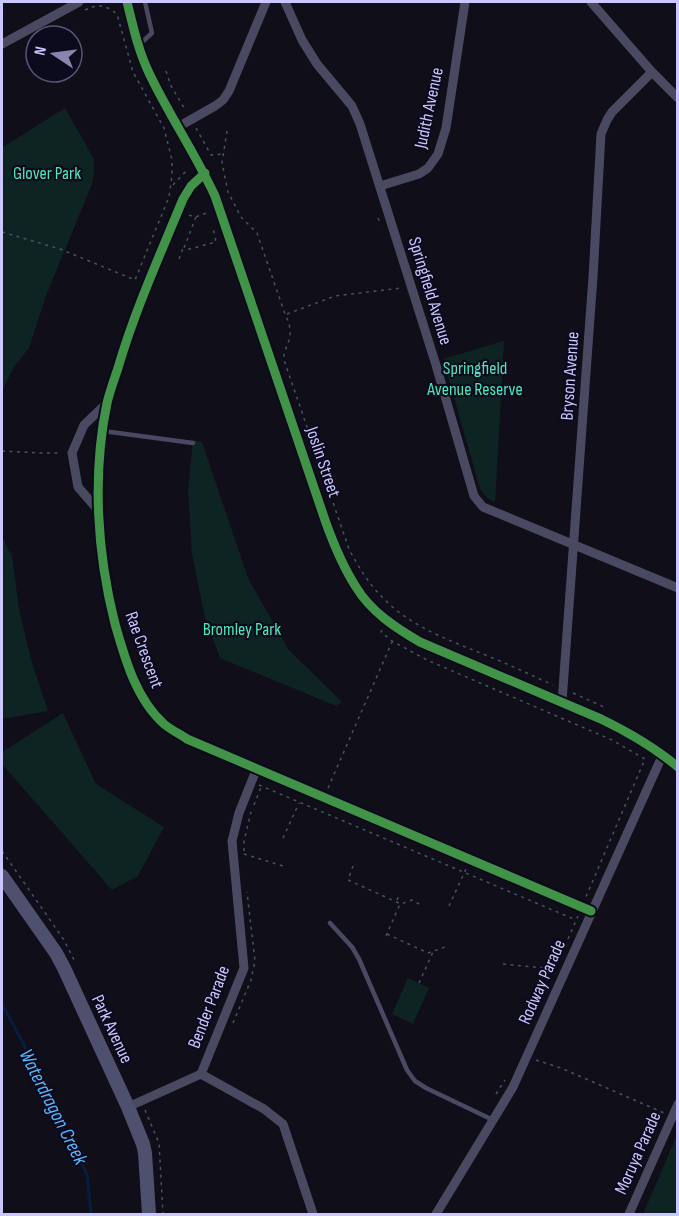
<svg xmlns="http://www.w3.org/2000/svg" width="679" height="1216" font-family="'Sofia Sans Condensed',sans-serif">
<style>
.green{fill:#0d2423}
.lines{fill:none;stroke-linecap:round;stroke-linejoin:round}
.stream{stroke:#081d3c;stroke-width:3}
.path{stroke:#435563;stroke-width:1.5;stroke-dasharray:3 4.5;stroke-linecap:butt}
.service{stroke:#494962;stroke-width:4.5}
.minor{stroke:#494962;stroke-width:9}
.tertiary{stroke:#494962;stroke-width:12}
.secondary{stroke:#4f4f6e;stroke-width:14}
.cycleway-casing{stroke:#0c0a1d;stroke-width:13}
.cycleway{stroke:#419447;stroke-width:9}
.labels{text-anchor:middle;dominant-baseline:central;stroke-width:4.5;stroke-linejoin:round;paint-order:stroke}
.street-label{font-size:18px;fill:#cac6ff;stroke:#0c0a1d}
.park-label{font-size:18px;fill:#4ae7b9;stroke:#0c0a1d}
.water-label{font-size:20px;font-style:italic;fill:#54b7ff;stroke:#0c0a1d}
</style>
<rect width="100%" height="100%" fill="#100e19"/>
<path class="green" d="M65,108L94,159V174L92,184L46,296L29,348L14,367L2,391V150L3,147Z
M504,341L495,502L487,498L480,489L443,359Z
M193,440L202,442L248,578L288,649L342,702L336,706L220,658L205,618L192,554L188,491Z
M2,537L12,556L19,609L31,660L48,711L2,719Z
M63,713L96,784L164,827L138,876L112,890L2,764V752Z
M408,978L429,988L413,1024L392,1014Z
M677,1135V1214H643Z"/>
<g class="lines">
<path class="stream" d="M2,1004L23,1043L65,1133L87,1174L91,1214"/>
<path class="path" d="M166,71L171,86L186,111
M196,128L211,155L223,154
M227,131L222,163L228,192L241,217L257,233L285,314C288,321 291,328 290,335C289,344 283,351 284,360L349,549C383,616 423,630 488,656C510,665 531,675 553,685
M173,185L188,169
M189,215L195,217L207,213
M196,217L184,248L190,249L216,242L213,228
M378,218L381,225
M2,232L60,249L135,280L169,197L172,175V160L164,128L133,72L117,14C104,4 97,4 83,11
M179,259L183,248
M287,314L335,296L401,288
M2,451L40,453H62
M382,630L381,632L392,641L427,660L612,740L645,759L585,899
M573,693L604,707
M259,785L576,920
M328,788L392,642
M254,805L261,787
M283,838L299,803
M2,851L64,940L74,960
M244,851V841L251,812
M244,854L283,866
M353,866L348,880L401,904L412,900L421,905
M397,900L399,895
M449,906L466,869
M387,934L428,953L448,946
M386,936L400,904
M568,939L578,916
M503,964L555,969
M419,983L433,952
M233,1023L251,980L255,961L247,892
M536,1060L561,1068L664,1113
M496,1094L505,1080
M145,1110L159,1143L163,1214"/>
<path class="service" d="M140,44L152,33L145,2
M103,431L193,443
M330,923L352,947L359,959L407,1070L415,1081L426,1088L493,1120"/>
<path class="minor" d="M285,2L302,40L317,64L352,106L360,124L436,365L474,496L483,507L678,588
M591,2L652,72L678,98
M2,44L79,2
M178,127L215,106L223,100L229,91L266,2
M205,173L191,186L183,199C160,255 135,310 118,368C114,380 110,391 107,403C92,475 97,553 115,624C125,659 136,699 164,724C171,730 180,734 187,739L591,911
M380,186L419,174L428,168L438,154L446,128L465,2
M97,509L78,487L72,453L84,425L107,403
M562,702L593,277L601,134L607,120L612,112L652,72
M201,1074L264,1109L283,1124L313,1214
M128,1107L201,1074L244,968L232,841L239,813L257,768
M436,1214L513,1087L663,754
M629,1214L678,1104"/>
<path class="tertiary" d="M127,2C133,26 138,50 149,73C169,115 195,153 215,196L326,523C334,545 343,567 356,587C371,612 396,628 420,642L601,719C628,732 654,747 678,767"/>
<path class="secondary" d="M2,876L56,953L64,968L128,1107L143,1144L145,1153L149,1214"/>
<g class="cycleway-casing">
<path id="cycleway" d="M127,2C133,26 138,50 149,73C169,115 195,153 215,196L326,523C334,545 343,567 356,587C371,612 396,628 420,642L601,719C628,732 654,747 678,767
M205,173L191,186L183,199C160,255 135,310 118,368C114,380 110,391 107,403C92,475 97,553 115,624C125,659 136,699 164,724C171,730 180,734 187,739L591,911"/>
</g>
<use href="#cycleway" class="cycleway"/>
</g>
<g class="labels">
<g class="street-label">
<text transform="translate(429 108) rotate(-78)">Judith Avenue</text>
<text transform="translate(430 291) rotate(73)">Springfield Avenue</text>
<text transform="translate(570 376) rotate(-86)">Bryson Avenue</text>
<text transform="translate(323 462) rotate(71)">Joslin Street</text>
<text transform="translate(144 650) rotate(70)">Rae Crescent</text>
<text transform="translate(542 982) rotate(-66)">Rodway Parade</text>
<text transform="translate(209 1007) rotate(-69)">Bender Parade</text>
<text transform="translate(112 1029) rotate(65)">Park Avenue</text>
<text transform="translate(638 1153) rotate(-66)">Moruya Parade</text>
</g>
<g class="park-label">
<text x="47" y="173">Glover Park</text>
<text x="475" y="368">Springfield<tspan x="475" dy="21">Avenue Reserve</tspan></text>
<text x="242" y="629">Bromley Park</text>
</g>
<g class="water-label">
<text transform="translate(53 1107) rotate(63)">Waterdragon Creek</text>
</g>
</g>
<rect width="679" height="1216" fill="none" stroke="#cac6ff" stroke-width="6"/>
<g transform="translate(54 54) rotate(283)"><circle r="28" fill="#0c0a1d" stroke="#585577" stroke-width="1.5"/>
<path d="M0-4.5L10 22L0 15L-10 22Z" fill="#8986ae"/>
<text y="-9" font-size="16" font-weight="bold" text-anchor="middle" fill="#cac6ff">N</text>
</g>
</svg>
